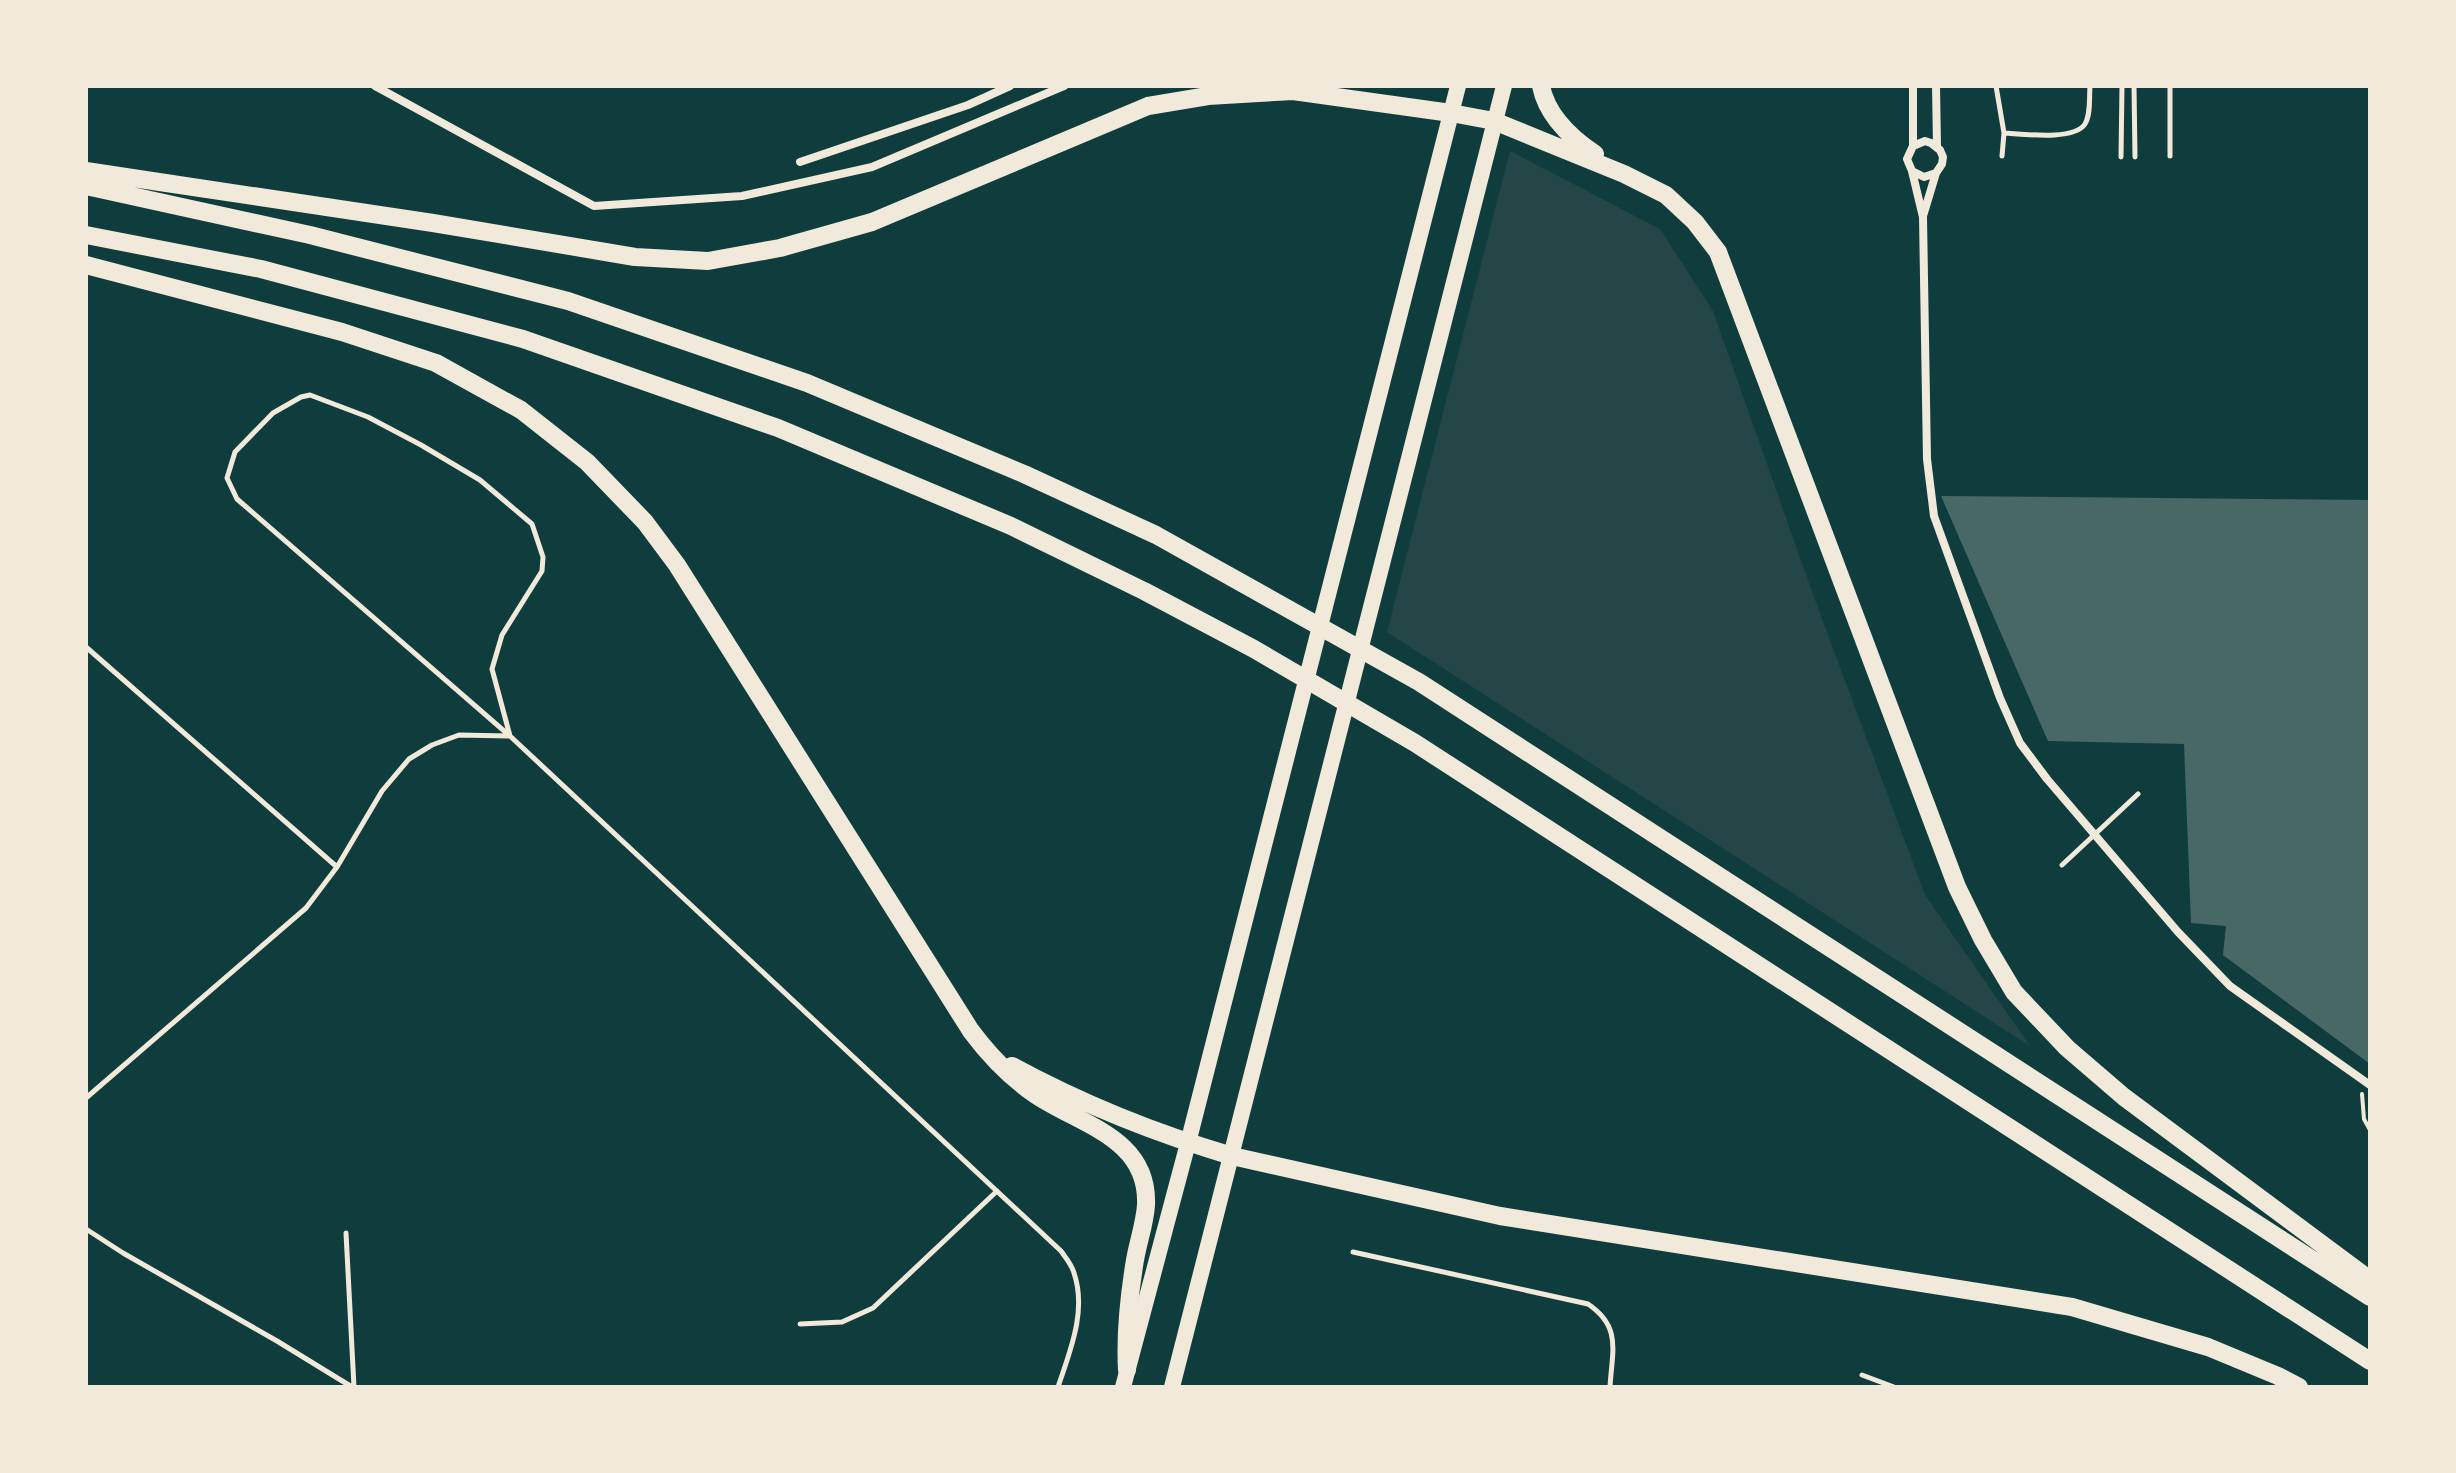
<svg xmlns="http://www.w3.org/2000/svg" width="2456" height="1473" font-family="Mulish,sans-serif">
<style>
.green{fill:#244646}
.building{fill:#486865}
.lines{fill:none;stroke-linecap:round;stroke-linejoin:round}
.path{stroke:#f1e9da;stroke-width:4}
.service{stroke:#f1e9da;stroke-width:5}
.minor{stroke:#f1e9da;stroke-width:8}
.primary{stroke:#f1e9da;stroke-width:16}
.motorway{stroke:#f1e9da;stroke-width:18}
</style>
<rect width="100%" height="100%" fill="#0f3d3e"/>
<path class="green" d="M1510,151L1660,229L1713,311L1815,600L1925,895L2030,1046L1387,632Z"/>
<path class="building" d="M1941,496L2370,500V1064L2223,955L2226,926L2191,923L2184,744L2048,741Z"/>
<g class="lines">
<path class="path" d="M2362,1094L2364,1119L2370,1130"/>
<path class="service" d="M1996,86L2004,133L2002,156
M2134,86L2135,157
M2170,86V156
M2004,133C2023,134 2074,141 2085,124C2091,114 2089,98 2090,86
M2121,157L2122,86
M86,647L337,867
M510,736L492,669L502,635L542,571L543,557L532,524L480,480L421,445L368,417L310,395L301,397L273,413L235,452L227,478L237,499L510,736L1061,1251C1066,1258 1072,1265 1074,1273C1087,1311 1070,1351 1058,1387
M2062,865L2138,794
M86,1098L306,908L337,867L382,791L409,759L432,745L459,735L509,736
M86,1229L123,1253L277,1341L352,1387
M346,1233L354,1387
M1353,1252L1588,1304C1622,1327 1612,1351 1610,1387
M800,1324L842,1322L873,1308L997,1191
M1862,1375L1894,1387"/>
<path class="minor" d="M375,86L594,206L742,196L872,167L1064,86
M1913,86V146
M1936,86L1937,146
M800,162L968,105L1010,86
M1912,171L1923,217L1927,459L1934,516L2000,698L2020,743L2047,779L2178,932L2230,986L2370,1085
M1923,216L1936,173L1942,164L1943,157L1940,150L1931,143L1925,141L1913,146L1907,159L1912,171L1924,177L1936,173"/>
<path class="primary" d="M1123,1387L1188,1143L1458,86
M1172,1387L1504,86"/>
<path class="motorway" d="M1541,86C1547,116 1571,138 1595,154
M86,171L433,223L635,257L708,261L780,248L872,222L1148,106L1208,96L1293,91L1451,113L1494,121L1624,174L1666,195L1695,222L1718,252L1957,887L1983,940L2014,992L2067,1048L2124,1097L2370,1280
M86,186L310,235L568,301L807,383L1024,474L1156,535L1419,682L2370,1297
M86,235L261,269L523,339L778,428L1011,526L1144,591L1254,649L1415,743L2370,1361
M86,265L342,332L436,363L521,410L587,462L645,522L677,565L971,1031C989,1055 1011,1078 1036,1095C1081,1125 1149,1138 1146,1205C1145,1223 1138,1242 1135,1260C1129,1296 1125,1333 1127,1370
M1012,1066C1082,1104 1157,1134 1232,1156L1500,1216L2072,1307L2208,1347L2278,1376L2299,1387"/>
</g>
<rect width="2456" height="1473" fill="none" stroke="#f1e9da" stroke-width="176"/>
</svg>
